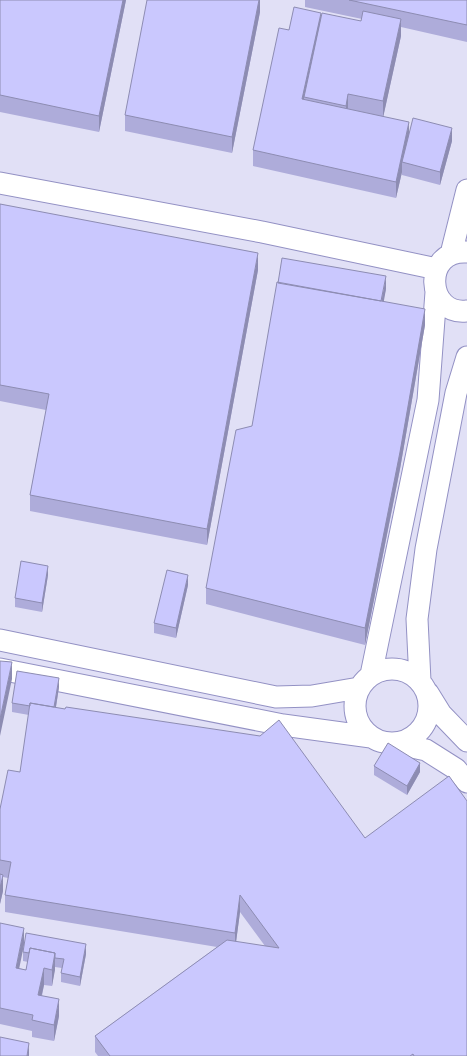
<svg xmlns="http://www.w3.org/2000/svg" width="467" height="1056" font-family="Lato,sans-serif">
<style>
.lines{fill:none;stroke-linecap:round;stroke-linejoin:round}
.minor-casing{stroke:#9391c4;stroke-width:23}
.minor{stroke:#fff;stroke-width:21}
.wall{fill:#aeacda;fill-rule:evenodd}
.shaded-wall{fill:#8d8cb2}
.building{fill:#cac8fe;stroke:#8d8cb2}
</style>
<rect width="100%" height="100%" fill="#e1e0f6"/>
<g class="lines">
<g class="minor-casing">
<path id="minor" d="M0,183L262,232L437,269
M467,252C422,249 426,316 467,311
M451,254L467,190
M0,640L276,697L312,696L359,688
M355 706a37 37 0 1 1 74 0a37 37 0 1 1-74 0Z
M0,669L283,725L371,737
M371,675L428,400L436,292
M420,681L417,619L426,549L456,393L467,357
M428,693L441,714L467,741
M398,744L426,750L456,769L467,782"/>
</g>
<use href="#minor" class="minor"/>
</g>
<path class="wall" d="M0,0H126L99,132L0,112Z
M260,0V12L232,153L125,131V115Z
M305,0H467V42L401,27V36L383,117L409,134L452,141L440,185L402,175V172L396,198L253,166V150L289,30L321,19L361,21L362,19L305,7Z
M0,204L258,270L207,545L30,511V495L46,410L0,401Z
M386,289L383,301L425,325L400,469L365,645L206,604V588L252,426Z
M48,575L42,612L15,607V598Z
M188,585L176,638L154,633V623Z
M59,687L56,707L467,1056H98L95,1052V1036L217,947L5,912V895L8,878L3,877V891L0,904V809L20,772L29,715L12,712V703ZM240,912L265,946L236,942Z
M374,766L420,772L407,795L374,775Z
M0,923L19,968L26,970L28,962L23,961V952L86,954L80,986L61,982V973L62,968L55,967L52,986L44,985L42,996L59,1016L54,1041L32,1037V1031L0,1024Z"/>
<path class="shaded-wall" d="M123,0H126L99,132V116Z
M259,0H260V12L232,153V137Z
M321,13V29L304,97V104L302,99Z
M401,19V36L383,118V101Z
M348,94V111L346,122V106Z
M409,122V139L402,162V172L396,198V182Z
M452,128V141L440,185V172Z
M258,253V270L207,545V529Z
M386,276V289L381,317V304Z
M425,309V325L400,469L365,645V628Z
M48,566V575L42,612V603Z
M188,575V585L176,638V628Z
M12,662V679L0,736V719Z
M59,678V687L54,719V709Z
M420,763V772L407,795V786Z
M3,875V891L0,904V888Z
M240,895V912L235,950V933Z
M24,928V945L16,984V968Z
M86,944V954L80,986V977Z
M55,953V970L52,986V970Z
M44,968V985L38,1011V995Z
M59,999V1016L54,1041V1025Z
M29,1043V1056H27Z"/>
<path class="building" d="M0,0H123L99,116L0,95Z
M147,0H259L232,137L125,115Z
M349,0H467V25Z
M294,7L321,13L302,99L409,122L396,182L253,150L279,28L289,30Z
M363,11L401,19L383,101L348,94L346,106L304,97L322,13L361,21Z
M413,118L452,128L440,172L402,162Z
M0,204L258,253L207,529L30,495L49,394L0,385Z
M282,258L386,276L381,301L278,283Z
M277,282L425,309L400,452L365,628L206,588L236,430L252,426Z
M21,561L48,566L42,603L15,598Z
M167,570L188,575L176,628L154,623Z
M0,661L12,662L0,719Z
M17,671L59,678L54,707L30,703V706L12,703Z
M30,703L65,709L66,707L260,736L279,720L365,838L449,776L467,801V1056H414L413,1054L410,1056H110L95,1036L227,940L279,948L240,895L235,933L5,895L11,862L0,860V809L8,770L20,772Z
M388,743L420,763L407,786L374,766Z
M0,874L3,875L0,888Z
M0,923L24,928L16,968L26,970L30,948L55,953L52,970L44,968L38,995L59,999L54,1025L32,1020L33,1015L0,1008Z
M26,933L86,944L80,977L61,973L64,959L55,958V953L30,948L29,953L23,952Z
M0,1037L29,1043L27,1056H0Z"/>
</svg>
